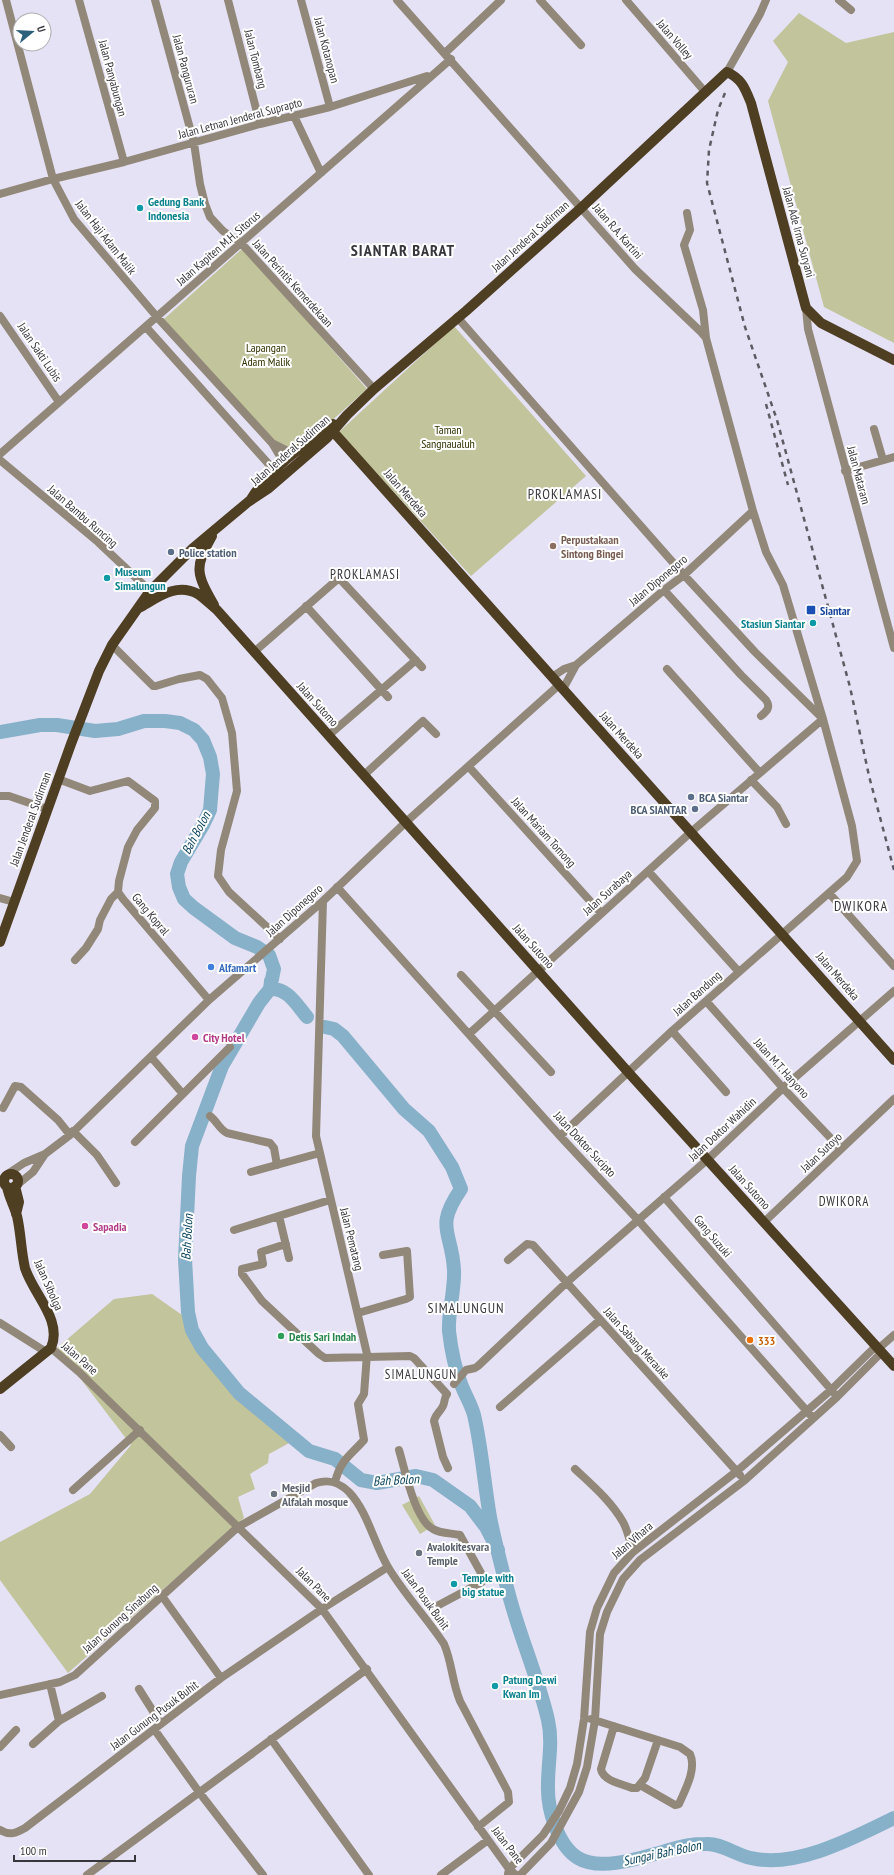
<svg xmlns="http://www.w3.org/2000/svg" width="894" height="1875" font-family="'PT Sans Narrow',sans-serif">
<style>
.green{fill:#c2c49b}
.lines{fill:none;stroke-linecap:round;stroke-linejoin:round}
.river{stroke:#87b1c9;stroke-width:14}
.minor{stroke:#928879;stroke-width:8}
.major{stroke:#4e3e22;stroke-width:10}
.rail{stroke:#5e5b65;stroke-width:2.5;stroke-dasharray:5 5;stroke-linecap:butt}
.culture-dot{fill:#0f9aa8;stroke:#fff;stroke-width:1.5}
.education-dot{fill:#8d6e63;stroke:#fff;stroke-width:1.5}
.service-dot{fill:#5c6f8a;stroke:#fff;stroke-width:1.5}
.transit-dot{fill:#1a4fb4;stroke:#fff;stroke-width:1.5}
.shop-dot{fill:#3f7fe0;stroke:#fff;stroke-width:1.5}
.hotel-dot{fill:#d1479c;stroke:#fff;stroke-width:1.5}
.leisure-dot{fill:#2e9e5b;stroke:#fff;stroke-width:1.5}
.food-dot{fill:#e8710a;stroke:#fff;stroke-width:1.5}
.worship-dot{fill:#6b7280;stroke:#fff;stroke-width:1.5}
.labels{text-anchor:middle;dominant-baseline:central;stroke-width:4;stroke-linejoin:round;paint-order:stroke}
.street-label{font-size:12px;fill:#38363d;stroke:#fff}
.culture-label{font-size:12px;font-weight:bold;fill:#0d838f;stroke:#fff;text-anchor:start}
.park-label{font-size:12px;fill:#313100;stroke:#fff}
.education-label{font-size:12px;font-weight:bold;fill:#785e54;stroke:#fff;text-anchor:start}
.service-label{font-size:12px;font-weight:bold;fill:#4e5e75;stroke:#fff;text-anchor:start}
.transit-label{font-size:12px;font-weight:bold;fill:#164399;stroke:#fff;text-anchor:start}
.shop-label{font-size:12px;font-weight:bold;fill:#366cbe;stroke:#fff;text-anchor:start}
.hotel-label{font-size:12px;font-weight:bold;fill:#b23c85;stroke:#fff;text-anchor:start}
.leisure-label{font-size:12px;font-weight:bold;fill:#27864d;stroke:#fff;text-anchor:start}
.food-label{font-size:12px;font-weight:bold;fill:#c56008;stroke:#fff;text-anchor:start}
.worship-label{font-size:12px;font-weight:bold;fill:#5b616d;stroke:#fff;text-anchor:start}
.neighbourhood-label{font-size:13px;letter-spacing:1px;fill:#38363d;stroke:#fff}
.water-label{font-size:13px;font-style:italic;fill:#0c445d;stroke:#fff}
.quarter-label{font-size:14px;letter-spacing:1px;fill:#38363d;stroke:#fff}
.district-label{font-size:16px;font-weight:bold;letter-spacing:1px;fill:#38363d;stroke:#fff}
</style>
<rect width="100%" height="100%" fill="#e6e2f5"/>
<path class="green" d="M799,13L846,43L894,32V343L824,307L768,101L788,62L773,41Z
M243,248L367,389L288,460L164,319Z
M454,326L586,476L471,576L339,432Z
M152,1294L185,1317L200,1352L233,1393L291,1442L269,1454L268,1463L250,1474L255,1489L238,1497L244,1518L68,1673L0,1580V1542L90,1494L131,1445L57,1348L114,1299Z
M419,1496L435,1525L420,1534L402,1505Z"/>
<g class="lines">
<path class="river" d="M0,732L40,725H57L95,731L118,729L144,721H165L180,723L194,730L203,740L210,757L213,774L210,810L203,825L181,862L177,874L179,887L184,899L194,908L235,938L257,947L269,955L274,969L270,989L259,1003L222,1066L192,1146L189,1176L185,1259L188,1312L192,1330L202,1348L239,1393L309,1451L335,1459L361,1480L377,1483L416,1476L433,1480L470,1506L486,1527L498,1550
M271,981L270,989C288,988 296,1004 307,1017
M325,1027L334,1029L343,1036L404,1109L429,1131L452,1167L461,1189C434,1228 452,1231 454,1270C455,1290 448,1311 449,1331C451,1349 455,1368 461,1384C465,1395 471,1404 474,1415C482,1449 484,1483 490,1517C495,1543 502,1569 509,1595C520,1637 538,1677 548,1720C553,1742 548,1762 548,1784C547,1808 557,1845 578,1858C606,1875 660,1850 690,1845C695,1844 701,1844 706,1844C721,1843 736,1855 751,1858C796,1869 855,1837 894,1818"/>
<path class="minor" d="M6,0L53,179L74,219L157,317L272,443L284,463
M79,0L124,162
M155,0L194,143L200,184L205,204L210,217L223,231L241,243L374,389
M228,0L260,124
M301,0L330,107
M397,0L635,269L700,331L706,338L753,511L766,552L783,585L823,719L852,826L857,861L847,877L672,1031L560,1136
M540,0L581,45
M626,0L706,93
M839,0L851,10
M445,53L501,0
M727,72L760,14L766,0
M294,116L321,173
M0,194L53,179L124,162L260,124L330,107L427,76
M687,213L690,230L684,245L703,310L706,338
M806,308L808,329L894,648
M0,316L59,402
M457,317L684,575L755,652L823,719L691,832L469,1034
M146,327L274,470
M874,429L883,460
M272,443L294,454
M0,454L451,59
M0,460L98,542L150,591
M845,471L894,457
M664,590L741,675L766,700C771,707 767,711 761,716
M306,606L388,697
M112,645L153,686H156L179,679L200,675L207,679L222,698L232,733L237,791L221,850L218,876L229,892L280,939
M254,652L339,578L422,667
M667,669L760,773
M552,677L564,669L576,665
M563,689L576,665L664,590L684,575L753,511
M329,735L416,660
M469,767L601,913
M364,775L423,721L436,734
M58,779L90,791L128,781L155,801V808L137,830L128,847L119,881L118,892L123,899L209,1000
M751,780L777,807L786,824
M0,796H9L47,809
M648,871L739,972
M337,887L560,1136L638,1220L813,1418
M829,893L894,966
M0,898L14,902
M323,901L316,1136L367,1354L364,1394L358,1404L364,1440C350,1456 341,1459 335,1482
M75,960L86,948L98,929L100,920L111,899L118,892
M461,975L551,1072
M706,1001L783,1088L841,1149
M672,1031L726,1092
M151,1057L183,1094
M3,1108L15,1086L21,1087L58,1120L70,1135
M210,1116C217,1121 219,1129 227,1133L270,1143L274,1148L277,1165
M73,1131L97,1155L116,1183
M135,1142L230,1047
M251,1172L320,1153
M9,1173L24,1163L45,1154
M17,1185L33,1172L45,1154L70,1135L209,1000L323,901L406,822L559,685
M664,1197L834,1393
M279,1216L289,1258
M764,1222L894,1099
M234,1230L330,1200
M286,1244L261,1252L263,1264L242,1269V1274L262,1301L319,1354L325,1358L410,1356L414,1358L447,1394C444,1398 445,1402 443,1406C440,1412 435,1415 434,1421L443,1457L448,1468
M508,1260L527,1244L533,1245L740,1475
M358,1313L406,1299L410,1297L407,1251L383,1255
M0,1323L46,1352
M51,1348L79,1372L322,1609L509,1869L516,1875
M878,1349L894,1335
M454,1384L466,1370L475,1368L478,1366L566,1283L707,1160L783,1088L894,991
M500,1407L600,1320
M0,1435L11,1447
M399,1450C405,1470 415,1520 433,1529C441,1534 452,1533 460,1535L481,1573L482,1582L435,1607
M575,1469C592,1485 611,1501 623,1522C628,1531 630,1542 633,1552
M73,1490L140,1430
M162,1596L221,1678
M139,1689L161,1724
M0,1695L60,1682L75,1675L238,1527L316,1483C329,1479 339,1482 349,1492C368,1512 374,1544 388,1567C404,1594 427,1618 444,1644C452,1662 452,1682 460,1701L508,1792L509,1802L478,1827
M591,1719L680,1747L690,1754C697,1769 685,1790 679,1804L675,1805L640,1785
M59,1721L102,1696
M614,1726L601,1769C603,1781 622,1784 632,1788H637L645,1778L658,1740
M154,1729L199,1792L263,1875
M271,1739L369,1875
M33,1744L59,1721L50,1684
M0,1747L16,1730
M0,1830C10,1836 16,1833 25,1828L221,1678L322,1609L388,1567
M508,1874L509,1869L543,1835L559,1811L570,1788L577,1764L584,1719L590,1632L597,1608L614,1573L633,1552L737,1471L831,1390L876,1346
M87,1875L367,1669
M441,1875L488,1840
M520,1875L551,1843L579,1792L587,1767L595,1720L600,1634L607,1612L623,1579L640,1560L745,1480L837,1397L881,1353"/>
<path class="major" d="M329,427L894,1060
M251,499C270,468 304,445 333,424
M212,536C194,568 196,573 214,605
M139,608C157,598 176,582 198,594C204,598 211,605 217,610L628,1072L894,1366
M0,942L71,744L99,671L112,645L150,591L193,548L248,502L269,488L327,438L347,415L374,389L466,311L581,208L727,72C742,79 745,88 751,103L806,308L821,323L894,360
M4 1181a7 7 0 1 1 14 0a7 7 0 1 1-14 0Z
M15,1186L19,1202L16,1214
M0,1389L51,1348C63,1320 33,1294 25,1268C21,1251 21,1233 17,1216C14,1206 9,1197 7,1187"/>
<path class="rail" d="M725,93L718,110L709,150L707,183L745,327L777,420L850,687L869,776L894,870
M766,404L788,485"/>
</g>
<g class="culture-dot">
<circle cx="140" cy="208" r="4"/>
<circle cx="107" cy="578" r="4"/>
<circle cx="813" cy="623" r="4"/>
<circle cx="454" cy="1584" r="4"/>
<circle cx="495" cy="1686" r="4"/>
</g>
<circle class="education-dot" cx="553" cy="546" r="4"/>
<g class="service-dot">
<circle cx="171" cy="552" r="4"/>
<circle cx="691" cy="797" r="4"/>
<circle cx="695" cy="809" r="4"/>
</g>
<rect class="transit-dot" x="806" y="605" width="10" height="10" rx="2"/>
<circle class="shop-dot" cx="211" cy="967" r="4"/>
<g class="hotel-dot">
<circle cx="195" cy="1037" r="4"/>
<circle cx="85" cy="1226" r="4"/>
</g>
<circle class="leisure-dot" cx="281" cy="1336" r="4"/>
<circle class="food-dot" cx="750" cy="1340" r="4"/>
<g class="worship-dot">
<circle cx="274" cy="1494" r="4"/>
<circle cx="419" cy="1553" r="4"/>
</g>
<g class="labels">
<g class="street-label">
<text transform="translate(675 39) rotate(49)">Jalan Volley</text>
<text transform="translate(327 50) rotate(75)">Jalan Kotanopan</text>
<text transform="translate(256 59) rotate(76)">Jalan Tombang</text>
<text transform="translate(186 69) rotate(75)">Jalan Pangururan</text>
<text transform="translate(113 78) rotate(75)">Jalan Panyabungan</text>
<text transform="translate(240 118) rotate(-15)">Jalan Letnan Jenderal Suprapto</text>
<text transform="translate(618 231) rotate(49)">Jalan R.A. Kartini</text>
<text transform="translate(799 232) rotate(75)">Jalan Ade Irma Suryani</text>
<text transform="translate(530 236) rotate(-42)">Jalan Jenderal Sudirman</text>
<text transform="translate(106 237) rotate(52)">Jalan Haji Adam Malik</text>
<text transform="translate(218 248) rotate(-41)">Jalan Kapiten M.H. Sitorus</text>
<text transform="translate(293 283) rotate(48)">Jalan Perintis Kemerdekaan</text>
<text transform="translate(40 352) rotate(56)">Jalan Sakti Lubis</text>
<text transform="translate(290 450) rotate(-41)">Jalan Jenderal Sudirman</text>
<text transform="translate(859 475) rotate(75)">Jalan Mataram</text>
<text transform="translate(406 493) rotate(49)">Jalan Merdeka</text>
<text transform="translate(83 516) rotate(41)">Jalan Bambu Runcing</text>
<text transform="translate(658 580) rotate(-40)">Jalan Diponegoro</text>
<text transform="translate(318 704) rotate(48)">Jalan Sutomo</text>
<text transform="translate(622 735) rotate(48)">Jalan Merdeka</text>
<text transform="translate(30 819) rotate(-70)">Jalan Jenderal Sudirman</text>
<text transform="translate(544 832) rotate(48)">Jalan Mariam Tomong</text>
<text transform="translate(607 892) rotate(-42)">Jalan Surabaya</text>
<text transform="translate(294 910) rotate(-42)">Jalan Diponegoro</text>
<text transform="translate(151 914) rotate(50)">Gang Kopral</text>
<text transform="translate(534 946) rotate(48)">Jalan Sutomo</text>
<text transform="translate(838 976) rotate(49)">Jalan Merdeka</text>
<text transform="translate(697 993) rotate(-42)">Jalan Bandung</text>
<text transform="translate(782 1068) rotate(48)">Jalan M.T. Haryono</text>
<text transform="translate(722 1129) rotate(-43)">Jalan Doktor Wahidin</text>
<text transform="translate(585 1144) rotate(47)">Jalan Doktor Sucipto</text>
<text transform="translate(821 1152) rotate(-43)">Jalan Sutoyo</text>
<text transform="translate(750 1187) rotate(48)">Jalan Sutomo</text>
<text transform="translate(713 1236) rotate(50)">Gang Suzuki</text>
<text transform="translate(352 1239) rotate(76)">Jalan Pematang</text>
<text transform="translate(49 1285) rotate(66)">Jalan Sibolga</text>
<text transform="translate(637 1343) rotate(48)">Jalan Sabang Merauke</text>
<text transform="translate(80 1358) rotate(41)">Jalan Pane</text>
<text transform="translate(632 1540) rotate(-41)">Jalan Vihara</text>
<text transform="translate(314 1584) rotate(45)">Jalan Pane</text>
<text transform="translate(426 1599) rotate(54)">Jalan Pusuk Buhit</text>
<text transform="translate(120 1618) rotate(-42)">Jalan Gunung Sinabung</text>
<text transform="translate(154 1715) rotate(-37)">Jalan Gunung Pusuk Buhit</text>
<text transform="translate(508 1845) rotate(52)">Jalan Pane</text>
</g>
<g class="culture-label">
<text x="148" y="201">Gedung Bank<tspan x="148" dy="14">Indonesia</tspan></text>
<text x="115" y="571">Museum<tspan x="115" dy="14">Simalungun</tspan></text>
<text x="805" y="623" text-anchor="end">Stasiun Siantar</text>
<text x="462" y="1577">Temple with<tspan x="462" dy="14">big statue</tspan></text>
<text x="503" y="1679">Patung Dewi<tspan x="503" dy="14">Kwan Im</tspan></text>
</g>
<g class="park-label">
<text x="266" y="347">Lapangan<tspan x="266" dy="14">Adam Malik</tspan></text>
<text x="448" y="429">Taman<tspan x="448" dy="14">Sangnaualuh</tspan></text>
</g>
<g class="education-label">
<text x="561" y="539">Perpustakaan<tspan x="561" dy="14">Sintong Bingei</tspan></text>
</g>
<g class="service-label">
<text x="179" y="552">Police station</text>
<text x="699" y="797">BCA Siantar</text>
<text x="687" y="809" text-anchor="end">BCA SIANTAR</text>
</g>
<g class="transit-label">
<text x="820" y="610">Siantar</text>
</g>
<g class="shop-label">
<text x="219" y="967">Alfamart</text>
</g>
<g class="hotel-label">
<text x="203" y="1037">City Hotel</text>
<text x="93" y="1226">Sapadia</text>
</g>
<g class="leisure-label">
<text x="289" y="1336">Detis Sari Indah</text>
</g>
<g class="food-label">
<text x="758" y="1340">333</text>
</g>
<g class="worship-label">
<text x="282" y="1487">Mesjid<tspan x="282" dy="14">Alfalah mosque</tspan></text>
<text x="427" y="1546">Avalokitesvara<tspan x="427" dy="14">Temple</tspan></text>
</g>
<g class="neighbourhood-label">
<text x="365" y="574">PROKLAMASI</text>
<text x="844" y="1201">DWIKORA</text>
<text x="421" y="1374">SIMALUNGUN</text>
</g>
<g class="water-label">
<text transform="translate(196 833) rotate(-62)">Bah Bolon</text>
<text transform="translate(187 1237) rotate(-87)">Bah Bolon</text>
<text transform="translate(396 1480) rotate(-3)">Bah Bolon</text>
<text transform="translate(662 1853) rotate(-12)">Sungai Bah Bolon</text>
</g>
<g class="quarter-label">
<text x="565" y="494">PROKLAMASI</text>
<text x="861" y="906">DWIKORA</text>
<text x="466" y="1308">SIMALUNGUN</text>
</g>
<g class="district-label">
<text x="403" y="250">SIANTAR BARAT</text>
</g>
</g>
<g transform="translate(32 32) rotate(72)"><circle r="19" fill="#ffffff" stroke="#afafb1"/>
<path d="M0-3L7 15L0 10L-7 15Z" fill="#2b607c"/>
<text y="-6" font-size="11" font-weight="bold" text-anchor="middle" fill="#38363d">U</text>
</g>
<path d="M14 1855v6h121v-6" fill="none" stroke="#38363d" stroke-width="2"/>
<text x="20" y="1855" font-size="12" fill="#38363d" stroke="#ffffff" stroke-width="3" paint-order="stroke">100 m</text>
</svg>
